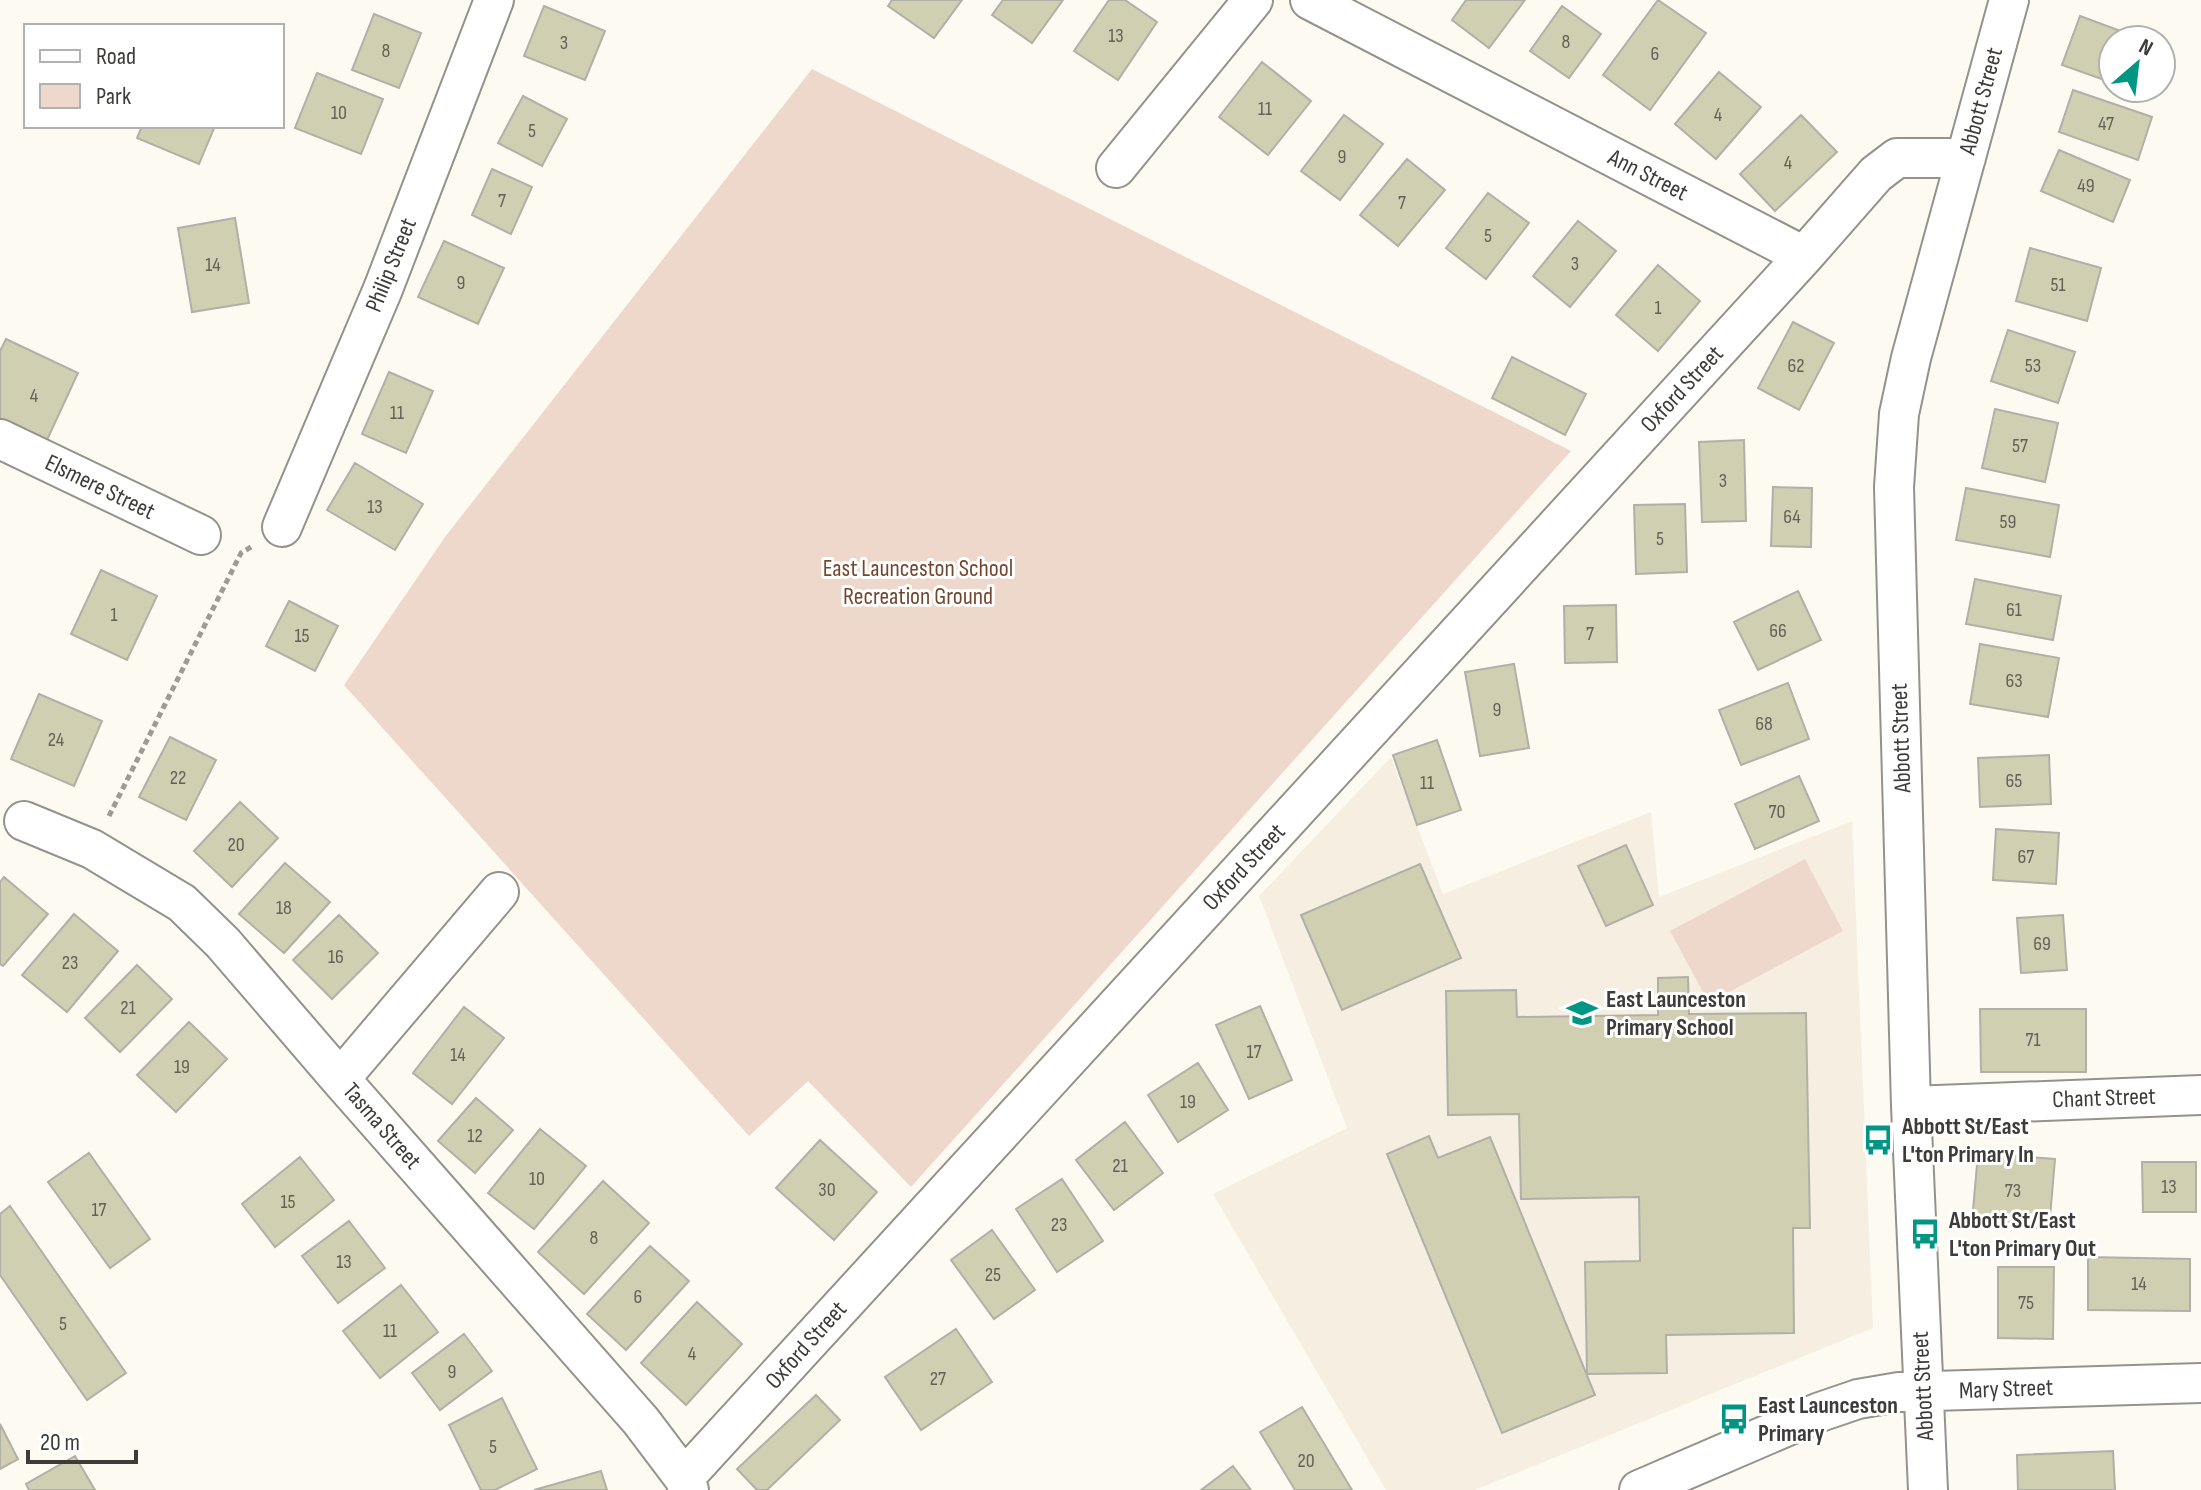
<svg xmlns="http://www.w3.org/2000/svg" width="2201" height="1490" font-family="'Sofia Sans Condensed',sans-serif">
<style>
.built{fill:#f6efe1}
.green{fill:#eed7cb}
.building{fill:#d0cfb1;stroke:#b0b0a8;stroke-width:2}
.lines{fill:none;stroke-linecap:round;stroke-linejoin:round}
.minor-casing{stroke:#95928b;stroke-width:42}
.path{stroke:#9d9b96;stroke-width:5;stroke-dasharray:6 4;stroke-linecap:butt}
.minor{stroke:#fff;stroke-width:38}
.labels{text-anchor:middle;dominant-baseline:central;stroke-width:6;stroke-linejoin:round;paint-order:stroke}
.number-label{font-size:20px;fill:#626157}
.street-label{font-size:24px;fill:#3d3c39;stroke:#fff}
.park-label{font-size:24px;fill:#73472f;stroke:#fff}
.poi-label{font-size:24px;font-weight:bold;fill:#3d3c39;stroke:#fff;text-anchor:start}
</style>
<rect width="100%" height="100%" fill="#fdfaf2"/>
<path class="built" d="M1391,757L1443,894L1651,812L1659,897L1852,821L1873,1328L1475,1490H1386L1213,1194L1347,1128L1259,896Z"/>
<path class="green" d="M812,69L1571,451L911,1187L808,1081L749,1136L344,685L445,537Z
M1805,859L1843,931L1709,1003L1670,931Z"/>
<path class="building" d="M892,0H962L934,38L888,6Z
M1003,0H1063L1032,43L992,15Z
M1109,0H1125L1157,22L1118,80L1074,51Z
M1466,0H1525L1489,48L1452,20Z
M1658,0L1706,33L1650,110L1603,75Z
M544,6L605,31L585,80L524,56Z
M1562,6L1601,34L1569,78L1530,51Z
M374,14L421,33L399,88L352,70Z
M2080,16L2142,39L2113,40V83L2062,65Z
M1262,62L1311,101L1268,155L1219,117Z
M1719,72L1761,107L1716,159L1675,124Z
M317,73L383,99L361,154L295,128Z
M2073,90L2152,117L2138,160L2059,132Z
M523,96L567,119L542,166L498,143Z
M1344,115L1383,144L1340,200L1301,171Z
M1801,115L1837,152L1775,211L1740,174Z
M142,126H215L199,164L137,138Z
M2059,150L2130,180L2113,222L2041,191Z
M1407,159L1445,190L1398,246L1360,215Z
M492,169L532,187L511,234L472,215Z
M1488,193L1529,223L1486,279L1446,248Z
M235,218L249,303L192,312L178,228Z
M1578,221L1616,251L1570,307L1533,276Z
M444,241L504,268L478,324L418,297Z
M2030,248L2101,268L2087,321L2016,301Z
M1658,265L1700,301L1658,351L1616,315Z
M1793,322L1834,343L1799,410L1758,388Z
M2008,330L2075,352L2058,403L1991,381Z
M6,339L78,373L47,440L0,418V351Z
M1512,357L1586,394L1565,435L1492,398Z
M389,372L433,391L406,453L362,434Z
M1995,409L2058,423L2045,482L1982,468Z
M1744,440L1746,521L1702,522L1699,442Z
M355,463L423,504L395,550L327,510Z
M1773,487L1812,488L1811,547L1771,546Z
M1966,488L2059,505L2050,557L1956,540Z
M1685,504L1687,572L1636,574L1634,505Z
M101,570L157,596L127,660L71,634Z
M1975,579L2061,596L2053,640L1966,624Z
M1798,591L1821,640L1758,670L1734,622Z
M289,601L338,626L315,671L266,646Z
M1616,605L1617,662L1565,663L1564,606Z
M1980,644L2059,658L2048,717L1970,704Z
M1514,664L1529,748L1480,756L1465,672Z
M1788,683L1809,739L1741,765L1719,710Z
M39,694L102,721L74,786L11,759Z
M170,737L216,760L186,820L139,797Z
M1437,740L1461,810L1417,825L1393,755Z
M2049,755L2051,804L1980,807L1978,758Z
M1799,776L1819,821L1755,849L1735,804Z
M240,802L278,838L232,887L194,851Z
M1996,829L2059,833L2056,884L1993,880Z
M1626,845L1653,905L1606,926L1578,866Z
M285,863L330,902L284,953L239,914Z
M1420,864L1461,958L1342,1010L1301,915Z
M4,877L48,914L3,966L0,964V882Z
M74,914L118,951L67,1012L22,975Z
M339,915L378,953L332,999L293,960Z
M2063,915L2067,970L2021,973L2017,918Z
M137,965L172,999L120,1052L85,1018Z
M1688,977L1689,1014L1806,1013L1810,1228H1793L1794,1333L1666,1335L1667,1373L1587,1374L1585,1262L1640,1261L1639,1197L1521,1199L1519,1114L1448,1115L1446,991L1516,990L1517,1017L1658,1015V978Z
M1260,1006L1292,1080L1249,1099L1216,1025Z
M464,1007L504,1038L452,1104L413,1073Z
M1980,1009H2086V1072H1981Z
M189,1022L227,1059L176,1112L137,1075Z
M1198,1063L1228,1110L1178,1142L1148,1095Z
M476,1098L513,1130L475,1173L438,1141Z
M1125,1122L1163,1173L1114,1210L1076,1160Z
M540,1129L586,1166L534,1229L488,1193Z
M1429,1136L1438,1158L1490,1137L1595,1395L1502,1433L1387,1154Z
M820,1140L877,1192L834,1240L776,1188Z
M89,1153L150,1239L110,1268L48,1182Z
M1978,1153L2055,1159L2049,1229L1972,1222Z
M300,1157L334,1200L275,1247L242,1204Z
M2142,1162H2196V1212H2143Z
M1062,1179L1103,1241L1057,1272L1016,1209Z
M603,1181L649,1223L584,1294L538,1252Z
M10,1206L126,1373L87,1400L0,1275V1214Z
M349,1221L385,1268L338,1303L302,1256Z
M992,1230L1035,1290L994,1319L951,1260Z
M650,1246L689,1281L626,1350L587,1314Z
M2088,1257L2190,1259V1311L2088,1310Z
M1998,1267H2054L2053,1339L1998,1338Z
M401,1285L438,1332L380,1378L343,1331Z
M697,1302L742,1344L686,1405L641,1363Z
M956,1329L992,1382L921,1430L885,1377Z
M464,1334L492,1371L440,1410L412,1373Z
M816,1395L840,1420L767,1490H757L737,1469Z
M502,1398L537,1469L495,1490H481L449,1425Z
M1302,1407L1352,1490H1295L1260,1432Z
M0,1424L18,1459L0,1469Z
M2113,1451L2115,1490H2018L2017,1455Z
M75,1456L95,1490H29L26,1484Z
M1233,1466L1251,1490H1201Z
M601,1471L607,1490H534Z"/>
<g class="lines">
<g class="minor-casing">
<path id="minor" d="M1310,0L1804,256
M1116,168L1253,0
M0,439L201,535
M282,527L383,289L494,0
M24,821L92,849L182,903L223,943L340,1079L641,1421L684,1478L689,1490
M340,1079L499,892
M1911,1106L2201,1095
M684,1478L1804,256L1876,174L1897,158H1966
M1639,1490L1820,1412L1858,1399L1899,1392L2201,1383
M1928,1490L1911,1106L1894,487L1899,414L1911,358L2009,0"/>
</g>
<path class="path" d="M109,816L241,553L251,547"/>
<use href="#minor" class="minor"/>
</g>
<defs>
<g id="school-bare" transform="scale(2.4)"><path d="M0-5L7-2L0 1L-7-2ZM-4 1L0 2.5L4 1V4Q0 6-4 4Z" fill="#019584" stroke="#fff" stroke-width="2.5" paint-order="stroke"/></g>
<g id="bus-bare" transform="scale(2.4)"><path d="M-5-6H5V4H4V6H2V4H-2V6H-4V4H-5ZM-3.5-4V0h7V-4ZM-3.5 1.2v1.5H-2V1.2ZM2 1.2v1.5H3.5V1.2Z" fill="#019584" stroke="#fff" stroke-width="2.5" paint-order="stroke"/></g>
</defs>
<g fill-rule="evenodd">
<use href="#school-bare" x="1582" y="1013"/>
<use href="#bus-bare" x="1878" y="1140"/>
<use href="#bus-bare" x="1925" y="1234"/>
<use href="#bus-bare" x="1734" y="1419"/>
</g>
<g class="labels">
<g class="number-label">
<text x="1116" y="36">13</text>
<text x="1566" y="42">8</text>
<text x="564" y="43">3</text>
<text x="386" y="51">8</text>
<text x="1655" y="54">6</text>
<text x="1265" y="109">11</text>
<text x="339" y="113">10</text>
<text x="1718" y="115">4</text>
<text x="2106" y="124">47</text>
<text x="532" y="131">5</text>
<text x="1342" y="157">9</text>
<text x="1788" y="163">4</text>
<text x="2086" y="186">49</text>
<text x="502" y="201">7</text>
<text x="1402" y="203">7</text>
<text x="1488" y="236">5</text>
<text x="1575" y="264">3</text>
<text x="213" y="265">14</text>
<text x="461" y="283">9</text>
<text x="2058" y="285">51</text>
<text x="1658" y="308">1</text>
<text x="1796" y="366">62</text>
<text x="2033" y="366">53</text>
<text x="34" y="396">4</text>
<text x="397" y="413">11</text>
<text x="2020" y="446">57</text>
<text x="1723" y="481">3</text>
<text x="375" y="507">13</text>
<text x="1792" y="517">64</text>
<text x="2008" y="522">59</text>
<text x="1660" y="539">5</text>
<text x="2014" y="610">61</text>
<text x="114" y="615">1</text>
<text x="1778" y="631">66</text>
<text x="1590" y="634">7</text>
<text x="302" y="636">15</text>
<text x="2014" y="681">63</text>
<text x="1497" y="710">9</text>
<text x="1764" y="724">68</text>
<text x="56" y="740">24</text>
<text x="178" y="778">22</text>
<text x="2014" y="781">65</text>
<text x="1427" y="783">11</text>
<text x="1777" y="812">70</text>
<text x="236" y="845">20</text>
<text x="2026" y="857">67</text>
<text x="284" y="908">18</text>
<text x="2042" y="944">69</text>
<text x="336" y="957">16</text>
<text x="70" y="963">23</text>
<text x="128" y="1008">21</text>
<text x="2033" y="1040">71</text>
<text x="1254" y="1052">17</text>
<text x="458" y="1055">14</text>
<text x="182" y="1067">19</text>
<text x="1188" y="1102">19</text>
<text x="475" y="1136">12</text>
<text x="1120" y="1166">21</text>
<text x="537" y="1179">10</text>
<text x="2169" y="1187">13</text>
<text x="827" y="1190">30</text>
<text x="2013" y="1191">73</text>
<text x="288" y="1202">15</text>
<text x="99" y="1210">17</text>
<text x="1059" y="1225">23</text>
<text x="594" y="1238">8</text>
<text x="344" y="1262">13</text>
<text x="993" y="1275">25</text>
<text x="2139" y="1284">14</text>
<text x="638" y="1297">6</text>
<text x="2026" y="1303">75</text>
<text x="63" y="1324">5</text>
<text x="390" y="1331">11</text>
<text x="692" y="1354">4</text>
<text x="452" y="1372">9</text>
<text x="938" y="1379">27</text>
<text x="493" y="1447">5</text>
<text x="1306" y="1461">20</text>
</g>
<g class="street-label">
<text transform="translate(1981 101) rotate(-75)">Abbott Street</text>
<text transform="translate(1648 175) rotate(27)">Ann Street</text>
<text transform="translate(391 265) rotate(-68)">Philip Street</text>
<text transform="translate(1682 389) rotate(-47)">Oxford Street</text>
<text transform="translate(100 487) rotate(26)">Elsmere Street</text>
<text transform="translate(1901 738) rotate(-92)">Abbott Street</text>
<text transform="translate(1244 867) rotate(-47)">Oxford Street</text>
<text transform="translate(2104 1098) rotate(-2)">Chant Street</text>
<text transform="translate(382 1126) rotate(49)">Tasma Street</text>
<text transform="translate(806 1345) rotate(-48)">Oxford Street</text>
<text transform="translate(1923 1386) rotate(-93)">Abbott Street</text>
<text transform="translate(2006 1389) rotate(-2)">Mary Street</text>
</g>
<g class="park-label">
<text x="918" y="568">East Launceston School<tspan x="918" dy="28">Recreation Ground</tspan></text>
</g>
<g class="poi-label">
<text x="1606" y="999">East Launceston<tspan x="1606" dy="28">Primary School</tspan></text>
<text x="1902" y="1126">Abbott St/East<tspan x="1902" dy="28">L'ton Primary In</tspan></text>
<text x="1949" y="1220">Abbott St/East<tspan x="1949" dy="28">L'ton Primary Out</tspan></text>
<text x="1758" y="1405">East Launceston<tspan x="1758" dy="28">Primary</tspan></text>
</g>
</g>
<rect x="24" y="24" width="260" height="104" fill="#ffffff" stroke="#b1b1b0" stroke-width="2"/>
<rect x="40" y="50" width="40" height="12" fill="#ffffff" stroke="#b1b1b0" stroke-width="2"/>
<text x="96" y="64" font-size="24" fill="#3d3c39">Road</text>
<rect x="40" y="84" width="40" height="24" fill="#eed7cb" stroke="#b1b1b0" stroke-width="2"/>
<text x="96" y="104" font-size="24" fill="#3d3c39">Park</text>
<g transform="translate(2137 64) rotate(28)"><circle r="38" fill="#ffffff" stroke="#b1b1b0" stroke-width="2"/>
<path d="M0-6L14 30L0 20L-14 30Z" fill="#019584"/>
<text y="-12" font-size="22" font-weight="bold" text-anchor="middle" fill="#3d3c39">N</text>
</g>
<path d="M28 1450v12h108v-12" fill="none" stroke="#3d3c39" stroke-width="4"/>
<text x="40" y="1450" font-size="24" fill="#3d3c39" stroke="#ffffff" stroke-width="6" paint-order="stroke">20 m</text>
</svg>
